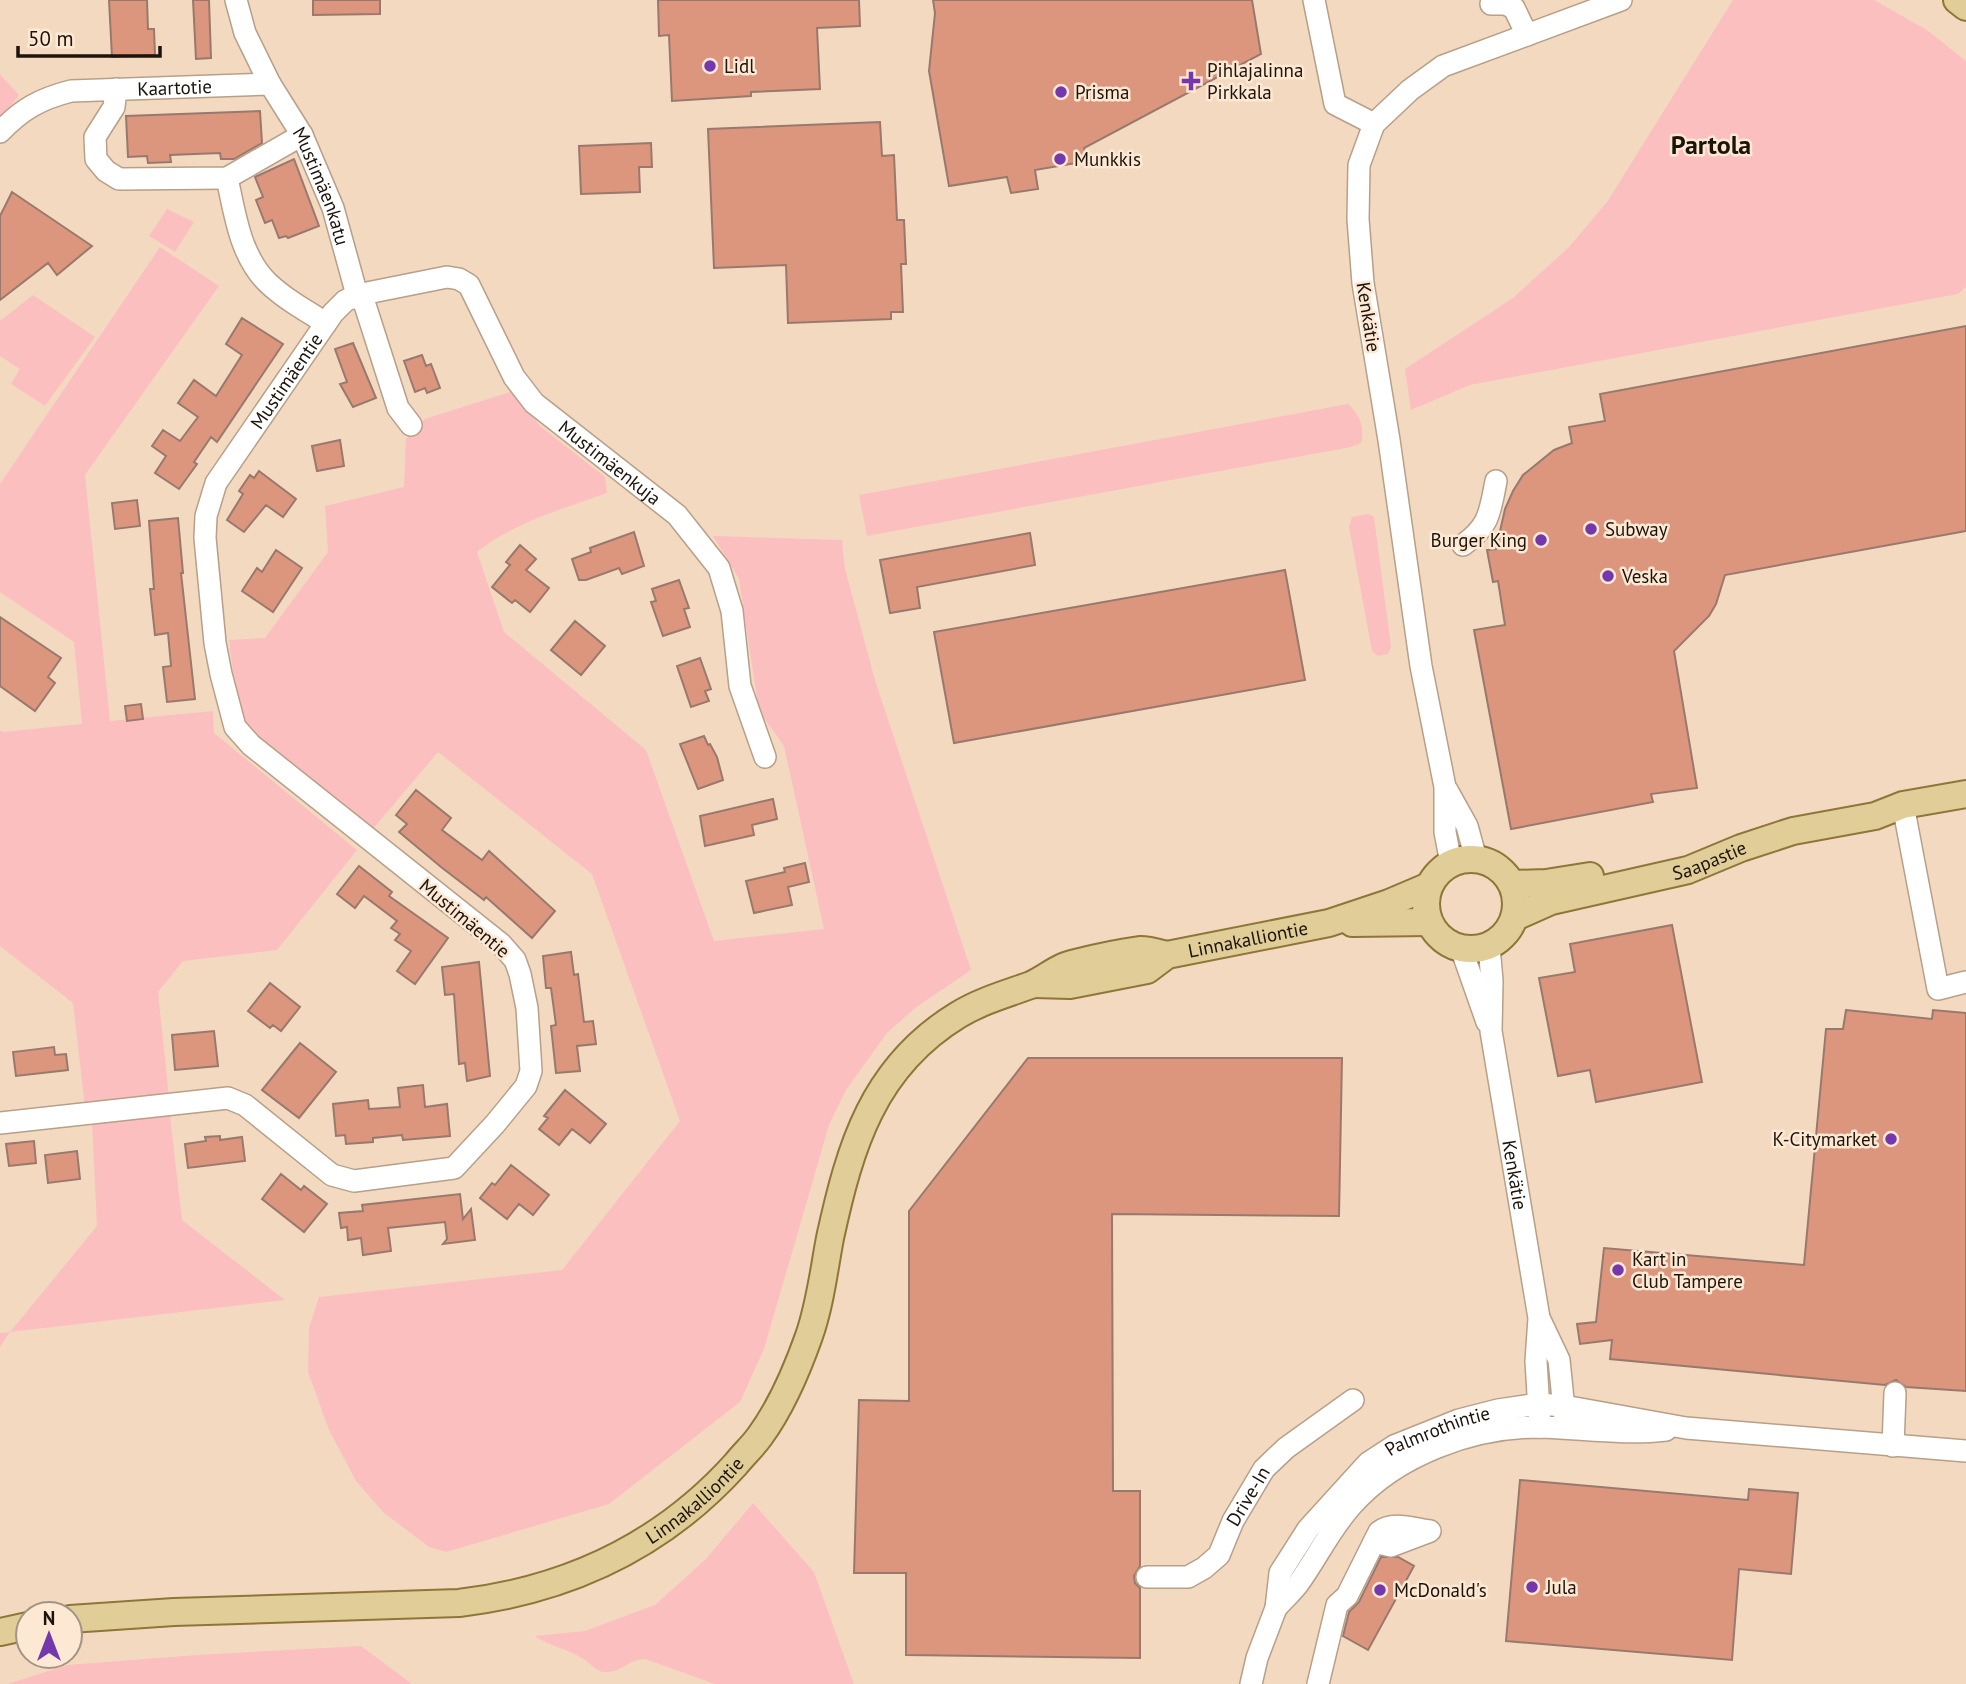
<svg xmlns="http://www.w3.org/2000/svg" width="1966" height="1684" font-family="'PT Sans',sans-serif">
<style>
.green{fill:#fbbfc0}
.building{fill:#db967d;stroke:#99796e;stroke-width:2}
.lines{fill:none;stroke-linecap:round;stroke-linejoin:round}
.minor-casing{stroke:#b89f88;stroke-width:24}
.major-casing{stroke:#8e7639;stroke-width:30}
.minor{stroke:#fff;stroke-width:21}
.major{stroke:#e0cd97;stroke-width:26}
.poi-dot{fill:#7537ac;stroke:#fde8d4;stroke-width:2.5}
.labels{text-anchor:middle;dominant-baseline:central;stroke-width:5;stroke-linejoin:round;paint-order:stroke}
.poi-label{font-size:19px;fill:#1c130b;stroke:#fde8d4;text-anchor:start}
.street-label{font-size:19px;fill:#1c130b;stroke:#fde8d4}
.district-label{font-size:26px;font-weight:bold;fill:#1c130b;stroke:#fde8d4}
</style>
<rect width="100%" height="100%" fill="#f4d9c1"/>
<path class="green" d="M1733,0H1874L1927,30L1966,61V287L1958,294L1470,385L1411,410L1405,369L1513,298L1569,247L1607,202Z
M0,74L19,95L0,120Z
M167,209L194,222L175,252L149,236Z
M160,247L219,286L85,475L110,721L213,711L214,733L357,850L277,950L183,961L158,992L169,1098L85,1107L73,1003L0,946V730L3,732L82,724L74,642L0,592V484Z
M33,295L95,337L45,406L11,384L20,369L0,356V321Z
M513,391L540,426L605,477L607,493C563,509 514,522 477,552L504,632L646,750L714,941L824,929L784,746L759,711L739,579L713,536L842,540L845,569L875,680L971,970L915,1008L887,1033L846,1090L829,1125L764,1349L740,1402L609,1504L446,1552L429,1547L383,1512L356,1481L329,1430L308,1372L309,1328L319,1297L562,1270L680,1121L592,874L438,752L373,829L252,733L238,712L229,640L265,638L328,552L325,506L404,487L406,439L425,419Z
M1348,404C1360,415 1365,427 1361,443L1351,447L867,536L859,495Z
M1368,514L1374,517L1391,647L1388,654L1378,656L1372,651L1349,527L1352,517Z
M170,1116L182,1220L285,1300L10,1332L0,1347V1333L10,1332L97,1226L92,1124Z
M753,1503L814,1572L854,1684H715L645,1659C627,1660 625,1670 609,1672C599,1674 593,1666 585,1660C570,1649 550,1647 535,1636L585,1631L655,1605L706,1559Z
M361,1646L412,1684H8L67,1665L197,1655Z"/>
<path class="building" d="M109,0H147L148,29H154L155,55L112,57Z
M193,0H209L211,58L196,59Z
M313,0H380V14L313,15Z
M658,0H859L860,26L817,28L820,89L751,92V96L672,101L669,35L659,36Z
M933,0H1252L1261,54L1084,148L1088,161L1035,170L1038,189L1011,193L1007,177L949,186L929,71L935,13Z
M260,111L262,143L234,159H221L220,153L170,155L171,162L148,163L147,156L128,157L126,116Z
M880,122L882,156L894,155L897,220H904L906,264H901L903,312H891V319L788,323L786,265L714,268L708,129Z
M651,143L652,167H639L640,192L581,194L579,146Z
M294,159L319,226L288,238L286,236L279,238L272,220L265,223L256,200L263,197L255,177Z
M12,192L92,246L57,275L48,263L0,300V216Z
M242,318L283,344L217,442L211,437L194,462L197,464L179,489L155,473L166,456L152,446L163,430L180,441L198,417L178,403L194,380L216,396L242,355L226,344Z
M1966,326V531L1725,575L1716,604L1709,616L1674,651L1697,788L1651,794L1653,802L1511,829L1474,630L1505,625L1498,581L1493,582L1487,550L1496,549L1505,509L1513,491L1523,475L1554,450L1572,443L1569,427L1605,421L1600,394Z
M353,343L376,398L353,407L340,384L347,382L335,349Z
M422,355L426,366L431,364L440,388L427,393L425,388L415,392L404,361Z
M340,440L344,466L317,471L312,446Z
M259,471L296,499L283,517L266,505L244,532L227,520L243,494L239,491L250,475L254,478Z
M137,500L140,526L115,529L112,503Z
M178,518L183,573H181L195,699L167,702L163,667L171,666L168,633L155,635L150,589H154L149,521Z
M634,532L644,566L622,574L619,568L586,580H579L572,559L591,552L590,548Z
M1030,533L1035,565L917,587L920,608L890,613L880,560Z
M520,545L536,559L526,570L549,588L530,612L515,600L512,603L492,587L510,565L506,562Z
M276,550L302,568L273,612L242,591L257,568L262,572Z
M1285,570L1305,680L954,743L934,632Z
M679,580L689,608L684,609L690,627L663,636L651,602L656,601L652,589Z
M0,617L61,658L48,677L55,683L35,711L0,686Z
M575,621L605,646L581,675L551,650Z
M700,658L711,689L705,691L709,701L691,707L677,666Z
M141,704L143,719L127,721L125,706Z
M704,736L708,745L710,744L717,757L723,780L698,789L680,744Z
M416,790L451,818L442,830L482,860L489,851L555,911L532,938L486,897L484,900L441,867L399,832L407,824L396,815Z
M773,799L777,819L752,825L754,835L705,846L700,816Z
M805,863L809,882L788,887L792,905L754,913L746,881L785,872L784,868Z
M359,866L392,892L389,896L448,938L415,984L397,971L411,951L395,940L400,934L391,928L397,921L364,896L355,908L337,894Z
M1672,925L1702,1082L1596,1102L1590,1070L1558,1076L1539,978L1575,972L1570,944Z
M571,952L574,975L578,974L584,1022L593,1021L596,1044L577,1046L580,1071L556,1073L551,1026L556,1025L551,988H546L543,956Z
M479,962L490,1076L467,1081L465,1063L459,1064L454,994L445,995L442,967Z
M270,983L300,1007L281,1031L273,1025L270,1028L248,1011Z
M1846,1010L1932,1019L1933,1010L1966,1013V1391L1906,1387L1896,1380L1885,1385L1610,1359L1612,1340L1580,1344L1577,1324L1596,1322L1604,1248L1804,1265L1826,1029H1843Z
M214,1031L218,1066L175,1070L172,1035Z
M300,1043L336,1072L299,1118L262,1090Z
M54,1047L55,1055L66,1054L68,1070L16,1076L13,1052Z
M1028,1058H1342L1339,1216L1112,1214L1113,1491H1140V1566L1134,1576L1135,1583L1140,1588V1658L906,1655V1573H854L859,1400L909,1401V1211Z
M423,1085L425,1107L447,1104L450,1136L403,1140L402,1135L373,1138V1142L346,1144L345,1135L336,1136L333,1104L368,1100L369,1109L400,1107L398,1088Z
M565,1090L606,1124L590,1143L572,1129L559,1145L539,1129L548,1118L544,1116Z
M220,1136V1140L242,1137L245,1161L188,1168L185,1144L206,1141L205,1137Z
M34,1141L36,1163L9,1166L6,1144Z
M77,1151L80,1179L48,1183L45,1155Z
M511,1165L549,1195L533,1215L519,1204L507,1219L480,1198L492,1183L495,1185Z
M281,1174L301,1190L304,1186L327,1204L304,1232L262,1199Z
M460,1194L463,1219L471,1209L475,1240L443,1244L447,1239L445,1222L388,1228L391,1251L363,1255L361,1238L348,1240L347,1227L341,1228L339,1213L363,1211L362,1205Z
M1520,1480L1748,1500L1749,1489L1798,1493L1791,1574L1739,1569L1732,1660L1506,1641Z
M1381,1557H1398L1414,1566L1368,1650L1343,1636L1349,1612L1359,1602Z"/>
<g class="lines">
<g class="minor-casing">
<g id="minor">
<path id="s1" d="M236,0L245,33L270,84L302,135L333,208L357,295L365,305L398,408L411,425"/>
<path d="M1314,0L1335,104L1374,124"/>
<path d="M1491,4H1505L1514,8L1527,35"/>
<path d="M116,89L114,107L95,137L96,159L106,171L119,179L227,178L302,135"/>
<path id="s2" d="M0,132C22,109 40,99 71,91L270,84"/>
<path d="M227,178C235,214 240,256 268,283C285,299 306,311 326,323"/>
<path d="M1463,545C1490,526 1490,511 1496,481"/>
<path d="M1447,790L1467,826L1476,859"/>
<path d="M1903,805L1938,989L1966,982"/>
<path d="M1451,863L1445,832V787L1421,666L1389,440L1363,283L1358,219L1359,165L1374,124L1410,90L1443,66L1621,0"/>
<path id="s3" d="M1489,946L1492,981L1491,1031L1539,1318L1536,1361L1540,1427"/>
<path d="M1461,948L1487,1022"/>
<path id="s4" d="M0,1123L228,1098L245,1105L332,1175L354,1181L454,1168L495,1124L526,1086L531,1071L527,1008L520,974L515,960L501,944L251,745L235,727L221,674L215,643L205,538L206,516L216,483L333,313L345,301L357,295L447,277L459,279L469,285L514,377L534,403L677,515L719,568L732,611L740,686L765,757"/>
<path d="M1540,1320L1559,1360L1565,1419"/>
<path d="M1893,1446L1895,1393"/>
<path d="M1374,1542L1391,1546L1428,1532"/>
<path id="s5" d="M1147,1577H1188L1204,1568L1219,1555L1233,1521L1264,1469L1286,1448L1353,1400"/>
<path d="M1276,1608C1283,1600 1292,1592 1298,1584C1317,1558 1330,1529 1352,1505C1396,1455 1472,1427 1539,1427C1581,1428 1623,1435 1666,1430"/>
<path id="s6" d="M1251,1684L1257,1658L1276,1608L1280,1573L1308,1529L1368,1463L1394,1446L1459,1420L1498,1410L1539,1404L1564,1406L1686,1428L1966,1451"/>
<path d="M1318,1684L1337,1605L1347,1596L1379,1532C1392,1521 1414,1529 1430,1531"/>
</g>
</g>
<g class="major-casing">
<g id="major">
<path d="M1957,0L1966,7"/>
<circle cx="1471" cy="904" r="45"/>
<path d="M1512,884L1546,883L1590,876"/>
<path id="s7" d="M1515,917L1551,901L1688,870L1741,848L1793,831L1875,816L1903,805L1966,794"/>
<path d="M1352,923L1429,922"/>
<path id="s8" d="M1034,984L1070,985L1147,970L1167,955L1329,923L1389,903L1429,886"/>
<path id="s9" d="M70,1619L174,1612L459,1603C568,1590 662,1546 736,1464C744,1454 753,1446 760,1436C782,1406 797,1370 809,1336C820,1305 824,1270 830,1238C850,1146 873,1067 958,1015C981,1001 1006,994 1031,985C1042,980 1052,972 1063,967C1078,961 1125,952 1141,950C1149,950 1159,953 1167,955"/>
<path d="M0,1632L28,1626"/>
</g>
</g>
<use href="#minor" class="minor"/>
<use href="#major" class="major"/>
</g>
<g class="poi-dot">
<circle cx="710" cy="66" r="7"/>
<path d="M1187.5 70.5h7v7h7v7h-7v7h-7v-7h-7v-7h7z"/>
<circle cx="1061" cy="92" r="7"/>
<circle cx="1060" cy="159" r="7"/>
<circle cx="1591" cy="529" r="7"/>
<circle cx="1541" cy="540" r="7"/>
<circle cx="1608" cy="576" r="7"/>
<circle cx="1891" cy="1139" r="7"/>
<circle cx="1618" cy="1270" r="7"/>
<circle cx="1532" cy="1587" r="7"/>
<circle cx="1380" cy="1590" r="7"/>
</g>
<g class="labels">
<g class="poi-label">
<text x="724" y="66">Lidl</text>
<text x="1207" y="70">Pihlajalinna<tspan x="1207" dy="22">Pirkkala</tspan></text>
<text x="1075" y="92">Prisma</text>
<text x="1074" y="159">Munkkis</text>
<text x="1605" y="529">Subway</text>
<text x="1527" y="540" text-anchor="end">Burger King</text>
<text x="1622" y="576">Veska</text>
<text x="1877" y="1139" text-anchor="end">K-Citymarket</text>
<text x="1632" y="1259">Kart in<tspan x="1632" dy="22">Club Tampere</tspan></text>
<text x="1546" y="1587">Jula</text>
<text x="1394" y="1590">McDonald's</text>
</g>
<g class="street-label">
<text stroke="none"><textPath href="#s2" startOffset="187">Kaartotie</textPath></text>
<text stroke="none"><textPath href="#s1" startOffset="206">Mustimäenkatu</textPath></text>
<text transform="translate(1369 317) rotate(81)">Kenkätie</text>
<text stroke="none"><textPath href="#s4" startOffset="1458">Mustimäentie</textPath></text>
<text stroke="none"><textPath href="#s4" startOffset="1918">Mustimäenkuja</textPath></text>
<text stroke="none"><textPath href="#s7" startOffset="203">Saapastie</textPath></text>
<text transform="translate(465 918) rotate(40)">Mustimäentie</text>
<text stroke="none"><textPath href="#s8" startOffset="222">Linnakalliontie</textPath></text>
<text stroke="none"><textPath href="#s3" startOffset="231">Kenkätie</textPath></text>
<text stroke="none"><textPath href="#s6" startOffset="334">Palmrothintie</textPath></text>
<text stroke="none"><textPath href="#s9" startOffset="651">Linnakalliontie</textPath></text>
<text stroke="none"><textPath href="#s5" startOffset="145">Drive-In</textPath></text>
</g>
<g class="district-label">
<text x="1711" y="144">Partola</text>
</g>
</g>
<g transform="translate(49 1635)"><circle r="33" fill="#fde8d4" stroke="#a39384" stroke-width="2"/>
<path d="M0-5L12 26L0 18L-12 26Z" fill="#7537ac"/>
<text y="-10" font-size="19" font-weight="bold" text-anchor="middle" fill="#1c130b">N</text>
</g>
<path d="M18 46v10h142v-10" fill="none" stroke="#1c130b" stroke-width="3.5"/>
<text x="28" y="46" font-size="21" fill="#1c130b" stroke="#fde8d4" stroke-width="5" paint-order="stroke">50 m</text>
</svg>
